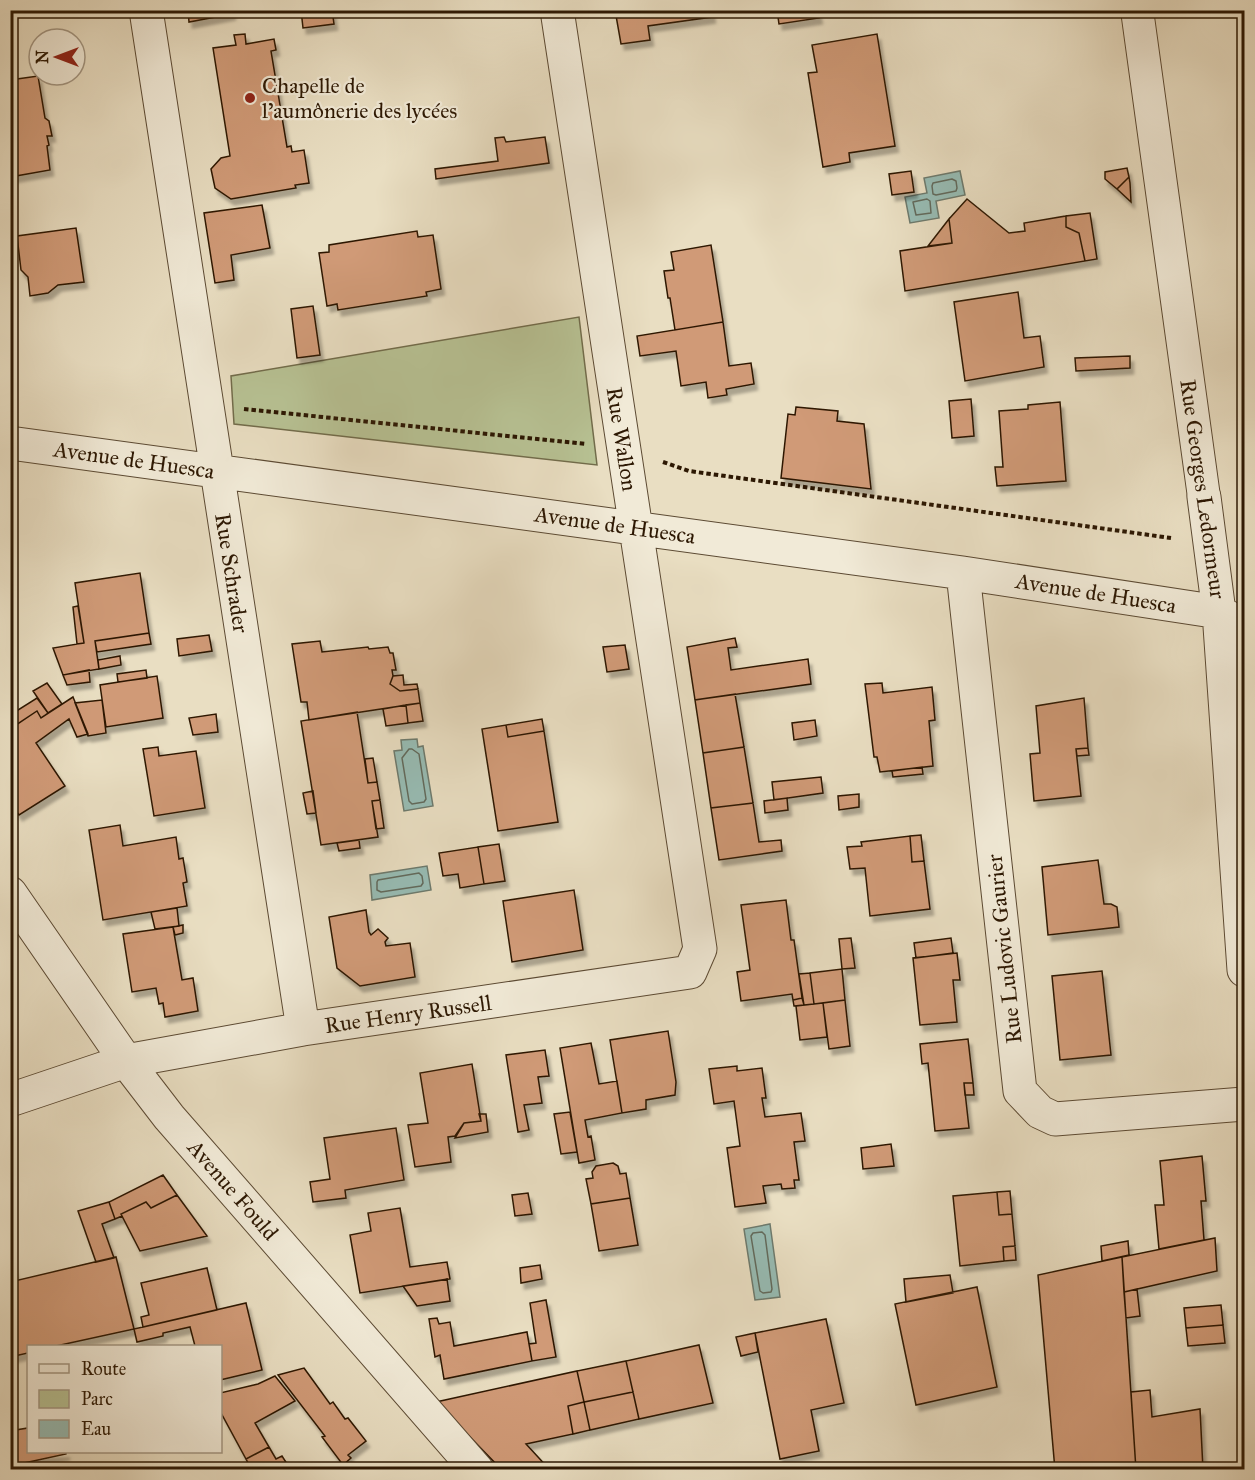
<svg xmlns="http://www.w3.org/2000/svg" width="1255" height="1480" font-family="'IM FELL Great Primer',serif">
<style>
.green{fill:#b7c193;stroke:#726c4b;stroke-width:1.5}
.water{fill:#97bcb4;stroke:#6d7a6d;stroke-width:1.5}
.lines{fill:none;stroke-linecap:round;stroke-linejoin:round}
.shore{stroke:#626a5c;stroke-width:1.5}
.building{fill:#d09a77;stroke:#2d1803;stroke-width:1.5;filter:url(#shadow)}
.pedestrian-casing{stroke:#5c4a33;stroke-width:34}
.minor-casing{stroke:#5c4a33;stroke-width:35}
.path{stroke:#2d1803;stroke-width:4;stroke-dasharray:4.5 3;stroke-linecap:butt}
.pedestrian{stroke:#f1ead7;stroke-width:32}
.minor{stroke:#f1ead7;stroke-width:33}
.poi-dot{fill:#8f2418;stroke:#f1ead7;stroke-width:2}
.labels{text-anchor:middle;dominant-baseline:central;stroke-width:4.5;stroke-linejoin:round;paint-order:stroke}
.poi-label{font-size:22px;fill:#2d1803;stroke:#f1ead7;text-anchor:start}
.street-label{font-size:22px;fill:#2d1803;stroke:#f1ead7}
</style>
<defs>
<filter id="shadow"><feDropShadow dx="3.5" dy="6" stdDeviation="1.5" flood-color="#0004"/></filter>
</defs>
<rect width="100%" height="100%" fill="#e9dec2"/>
<filter id="stains"><feTurbulence type="fractalNoise" baseFrequency=".00333" numOctaves="4"/><feColorMatrix values="0 0 0 0 .2 0 0 0 0 .09 0 0 0 0 .02 0 0 0 .5 -.17"/></filter>
<radialGradient id="worn" r=".72"><stop offset=".6" stop-color="#630" stop-opacity="0"/><stop offset="1" stop-color="#630" stop-opacity=".3"/></radialGradient>
<path class="green" d="M579,317L597,465L234,424L231,376Z"/>
<path class="water" d="M960,171L965,195L936,201L939,218L910,223L905,197L927,193L924,178Z
M417,739L418,747L423,746L433,806L404,811L394,751L402,750L401,740Z
M427,866L431,890L372,900L370,875Z
M770,1224L780,1297L755,1300L744,1229Z"/>
<g class="lines">
<path class="shore" d="M952,179L956,181L957,188L956,191L936,195L933,194L932,186L933,183Z
M927,199L930,201L931,213L916,215L913,202Z
M409,749H412L419,754L426,799L424,802L412,804L409,801L402,758Z
M419,873L422,876L423,883L421,886L381,892L377,890V882L378,880Z
M762,1232L765,1235L772,1289L771,1292L763,1293L760,1291L751,1236L753,1233Z"/>
</g>
<path class="building" d="M188,10H232V14L189,22Z
M301,10H332L334,24L303,28Z
M615,10H711L712,17L648,26L650,40L621,44Z
M777,10H817L819,18L779,24Z
M245,34L246,44L274,39L276,50L271,51L287,147L291,146L292,152L304,150L309,183L295,185L296,188L231,199L215,188L211,169L221,158L230,156L213,48L236,45L234,35Z
M877,34L895,146L849,153L850,162L823,167L808,73L817,72L812,45Z
M38,76L45,118L49,121L52,136H47L49,145L47,146L50,170L10,177V80Z
M504,137L506,142L545,137L549,163L436,179L435,169L498,161L495,138Z
M1127,168L1129,177L1117,189L1105,179V172Z
M911,171L914,192L892,195L889,174Z
M1129,177L1130,183L1131,202L1117,189Z
M967,199L1009,233L1025,231L1024,223L1066,216V227L1079,233L1085,261L905,291L900,251L952,243L949,219Z
M262,205L270,248L231,255L234,280L215,283L204,213Z
M1090,213L1097,259L1085,261L1079,233L1066,227V216Z
M949,219L952,243L928,246Z
M76,228L84,282L58,285L48,293L30,296L28,277L21,270L17,236Z
M417,231L418,237L433,235L441,289L426,292L427,296L338,310L337,304L327,306L319,253L329,252V245Z
M711,245L723,322L675,330L670,298H668L664,271L674,270L671,252Z
M1018,292L1024,338L1040,336L1044,367L965,381L954,302Z
M313,306L320,355L297,358L291,309Z
M723,322L729,366L751,363L754,384L726,389L727,395L708,398L706,382L681,386L676,351L640,356L637,336Z
M1130,356V368L1076,371L1075,358Z
M971,399L974,436L952,438L949,401Z
M1060,402L1066,481L997,486L995,467H1003L999,411L1028,409V405Z
M796,407L838,411L837,421L864,424L871,489L781,478L788,414L795,415Z
M140,573L149,633L95,641L99,669L63,675L53,648L84,643L75,583Z
M78,606L84,643L77,644L73,607Z
M149,633L151,644L97,652L95,641Z
M209,635L212,651L179,656L177,639Z
M735,638L737,647L728,648L731,670L808,659L811,684L695,700L687,647Z
M320,641L322,652L368,647L369,649L388,647L390,653H393L396,670H392L393,676L390,684L400,691L418,689L420,703L309,720L307,702H301L292,644Z
M625,645L629,669L607,672L603,647Z
M120,656L121,665L99,669L98,660Z
M89,670L90,682L67,685L63,675Z
M146,670L147,678L118,682L117,674Z
M403,675L404,685L417,684L418,689L400,691L390,684L393,676Z
M157,676L163,718L106,727L100,685Z
M47,683L62,704L48,713L33,691Z
M882,683L883,693L932,687L935,720L929,721L933,766L880,772L877,757H874L865,684Z
M735,694L744,747L703,753L695,700Z
M73,697L88,734L77,737L69,719L36,743L65,786L19,815L10,803V729L37,711L41,718Z
M37,698L48,713L41,718L37,711L10,729V705L15,712Z
M1084,698L1088,748L1076,749L1081,796L1034,801L1030,754L1040,753L1036,706Z
M102,700L106,733L88,736L75,703Z
M420,703L423,721L408,723L406,705Z
M406,705L408,723L386,726L383,709Z
M357,712L368,783L377,782L380,800L372,801L378,837L321,845L301,721Z
M216,714L218,732L193,735L189,718Z
M542,719L544,731L508,737L506,725Z
M815,720L817,736L794,740L792,723Z
M506,725L508,737L544,731L558,822L498,831L482,729Z
M158,747L159,756L196,751L205,808L154,816L143,749Z
M744,747L753,803L711,808L703,753Z
M1088,748L1089,755L1077,756L1076,749Z
M373,758L377,782L368,783L365,759Z
M922,767L923,774L893,777L892,771Z
M821,777L823,793L774,800L772,782Z
M313,791L316,813L307,814L303,793Z
M859,794V807L839,810L838,796Z
M787,798L788,810L765,813L764,801Z
M380,800L384,828L376,829L372,801Z
M753,803L759,842L781,840L782,851L719,860L711,808Z
M120,825L123,846L176,837L179,859L183,858L187,882L183,883L187,906L103,920L89,830Z
M921,835L924,861L912,862L910,836Z
M910,836L912,862L924,861L930,909L870,916L865,868L850,869L847,847L862,846L861,842Z
M359,840L360,848L339,851L337,843Z
M499,844L505,881L484,884L478,847Z
M478,847L484,884L460,888L458,874L443,876L439,853Z
M1098,860L1104,904H1111L1117,907L1119,927L1048,935L1042,867Z
M574,890L583,950L512,962L503,901Z
M786,900L791,940H794L802,998L793,1000L792,994L741,1001L737,972L750,970L741,905Z
M177,908L179,926L155,929L151,912Z
M366,910L369,932L371,935L378,929L388,938L385,942L386,946L410,943L415,977L360,986L337,968L329,917Z
M183,925V933L175,935L173,927Z
M173,927L182,980L193,978L198,1011L165,1017L163,1003L159,1004L156,988L132,992L123,934Z
M851,938L855,968L842,969L839,939Z
M951,938L953,953L916,958L914,943Z
M957,953L960,980H953L957,1022L920,1025L913,958Z
M842,969L845,1000L814,1004L810,973Z
M1102,971L1111,1055L1060,1060L1052,976Z
M810,973L814,1004L804,1005L799,974Z
M802,998L804,1005L794,1006L793,1000Z
M845,1000L850,1046L829,1049L823,1003Z
M823,1003L827,1037L800,1040L796,1006Z
M668,1031L676,1082L675,1095L646,1100V1109L622,1113L610,1040Z
M968,1039L973,1083H964L969,1128L935,1131L928,1063L922,1064L920,1044Z
M591,1043L599,1084L617,1081L622,1113L585,1120L588,1137L591,1136L595,1160L579,1163L560,1048Z
M545,1050L549,1076L538,1077L542,1103L524,1105L529,1130L518,1132L506,1055Z
M472,1064L481,1121L464,1123L455,1136L448,1137L451,1162L415,1167L408,1125L428,1123L420,1073Z
M737,1066V1071L762,1068L766,1098H762L765,1117L801,1113L805,1141L794,1142L799,1180H794L795,1188L782,1189L781,1184L763,1186L766,1203L735,1207L727,1148L740,1146L734,1101L714,1104L709,1069Z
M964,1083H973L974,1095H965Z
M570,1112L577,1152L561,1154L554,1114Z
M479,1114H486L488,1132L455,1138L464,1123L481,1121Z
M396,1128L404,1180L345,1190L346,1198L313,1202L310,1182L330,1179L324,1138Z
M891,1144L894,1166L863,1169L861,1148Z
M1202,1156L1206,1201H1201L1204,1240L1159,1249L1155,1205H1164L1160,1161Z
M613,1163L618,1166L620,1174L626,1173L630,1198L591,1204L586,1179L593,1178L592,1172L596,1166Z
M163,1175L177,1195L151,1208L146,1202L121,1214L122,1216L115,1219L109,1202Z
M1010,1191L1012,1214L999,1215L997,1192Z
M997,1192L999,1215L1012,1214L1015,1246L1003,1247L1004,1261L960,1266L953,1196Z
M528,1193L532,1214L515,1216L512,1195Z
M177,1195L207,1236L140,1251L121,1214L146,1202L151,1208Z
M630,1198L638,1245L599,1251L591,1204Z
M109,1202L115,1219L102,1224L114,1258L96,1262L78,1211Z
M400,1208L410,1267L447,1262L450,1279L360,1293L350,1235L371,1231L368,1213Z
M1215,1238L1217,1271L1124,1292L1122,1257Z
M1128,1241L1129,1255L1102,1261L1101,1246Z
M1015,1246L1016,1260L1004,1261L1003,1247Z
M116,1257L134,1329L56,1346H28V1353L10,1357V1282Z
M1122,1257L1136,1470H1055L1038,1275Z
M10,1264H12L17,1281L10,1282Z
M540,1265L542,1279L521,1283L520,1268Z
M207,1268L217,1310L143,1327L141,1317L149,1315L141,1283Z
M950,1275L953,1293L906,1302L904,1279Z
M447,1279L450,1301L417,1306L403,1286Z
M977,1287L997,1387L916,1405L895,1304Z
M1137,1289L1140,1316L1126,1318L1124,1292Z
M546,1300L556,1357L532,1361L529,1344L536,1343L530,1303Z
M246,1303L262,1370L220,1380V1346H195L190,1327L163,1333V1336L137,1342L134,1329Z
M1221,1305L1223,1325L1186,1328L1184,1308Z
M437,1318L439,1324L450,1322L454,1346L527,1332L532,1361L444,1379L440,1355L435,1357L429,1319Z
M826,1319L844,1403L811,1410L819,1451L780,1459L755,1333Z
M1223,1325L1225,1343L1188,1346L1186,1328Z
M755,1333L758,1352L741,1356L736,1337Z
M699,1345L713,1403L639,1419L626,1361Z
M626,1361L633,1392L584,1402L577,1371Z
M304,1368L330,1404L333,1402L345,1419L348,1418L366,1441L348,1455L351,1458L343,1465L322,1437L325,1436L278,1375Z
M577,1371L584,1402L568,1406L573,1434L526,1444L550,1470H502L436,1402Z
M275,1376L295,1401L255,1423L269,1447L246,1459L220,1411V1393L258,1384Z
M1150,1390L1152,1417L1200,1409L1203,1470H1136L1131,1392Z
M633,1392L639,1419L590,1430L584,1402Z
M584,1402L590,1430L573,1434L568,1406Z
M28,1428V1452H66V1454L10,1466V1431Z
M269,1447L276,1459L282,1456L291,1470H252L246,1459Z
M619,1464L620,1470H585Z"/>
<g class="lines">
<g class="pedestrian-casing">
<path id="pedestrian" d="M1137,10L1204,497"/>
</g>
<g class="minor-casing">
<path id="minor" d="M146,10L303,1029
M10,443L963,573L1219,612L1244,626
M1204,497L1219,612L1244,970
M963,573L1020,1091L1040,1112L1055,1119L1244,1104
M10,893L126,1061L169,1117L477,1470
M10,1100L126,1061L303,1029L690,972L700,949L557,10"/>
</g>
<path class="path" d="M244,409L586,444
M663,462L689,471L1171,538"/>
<use href="#pedestrian" class="pedestrian"/>
<use href="#minor" class="minor"/>
</g>
<circle class="poi-dot" cx="250" cy="98" r="6"/>
<g class="labels">
<g class="poi-label">
<text x="262" y="85">Chapelle de<tspan x="262" dy="25">l'aumônerie des lycées</tspan></text>
</g>
<g class="street-label">
<text transform="translate(622 439) rotate(81)">Rue Wallon</text>
<text transform="translate(134 460) rotate(8)">Avenue de Huesca</text>
<text transform="translate(1203 489) rotate(82)">Rue Georges Ledormeur</text>
<text transform="translate(615 525) rotate(8)">Avenue de Huesca</text>
<text transform="translate(232 573) rotate(81)">Rue Schrader</text>
<text transform="translate(1096 593) rotate(9)">Avenue de Huesca</text>
<text transform="translate(1004 949) rotate(-96)">Rue Ludovic Gaurier</text>
<text transform="translate(408 1014) rotate(-8)">Rue Henry Russell</text>
<text transform="translate(233 1190) rotate(49)">Avenue Fould</text>
</g>
</g>
<rect width="1255" height="1480" fill="none" stroke="#e9dec2" stroke-width="36"/>
<rect x="12" y="12" width="1231" height="1456" fill="none" stroke="#2d1803" stroke-width="3"/>
<rect x="18" y="18" width="1219" height="1444" fill="none" stroke="#2d1803" stroke-width="1.5"/>
<rect x="27" y="1345" width="195" height="108" fill="#f1ead7" stroke="#a39682" stroke-width="1.5"/>
<rect x="39" y="1364" width="30" height="9" fill="#f1ead7" stroke="#a39682" stroke-width="1.5"/>
<text x="81" y="1375" font-size="18" fill="#2d1803">Route</text>
<rect x="39" y="1390" width="30" height="18" fill="#b7c193" stroke="#a39682" stroke-width="1.5"/>
<text x="81" y="1405" font-size="18" fill="#2d1803">Parc</text>
<rect x="39" y="1420" width="30" height="18" fill="#97bcb4" stroke="#a39682" stroke-width="1.5"/>
<text x="81" y="1435" font-size="18" fill="#2d1803">Eau</text>
<g transform="translate(57 57) rotate(270)"><circle r="28" fill="#f1ead7" stroke="#a39682" stroke-width="1.5"/>
<path d="M0-4.5L10 22L0 15L-10 22Z" fill="#8f2418"/>
<text y="-9" font-size="16" font-weight="bold" text-anchor="middle" fill="#2d1803">N</text>
</g>
<rect width="100%" height="100%" filter="url(#stains)"/>
<rect width="100%" height="100%" fill="url(#worn)"/>
</svg>
